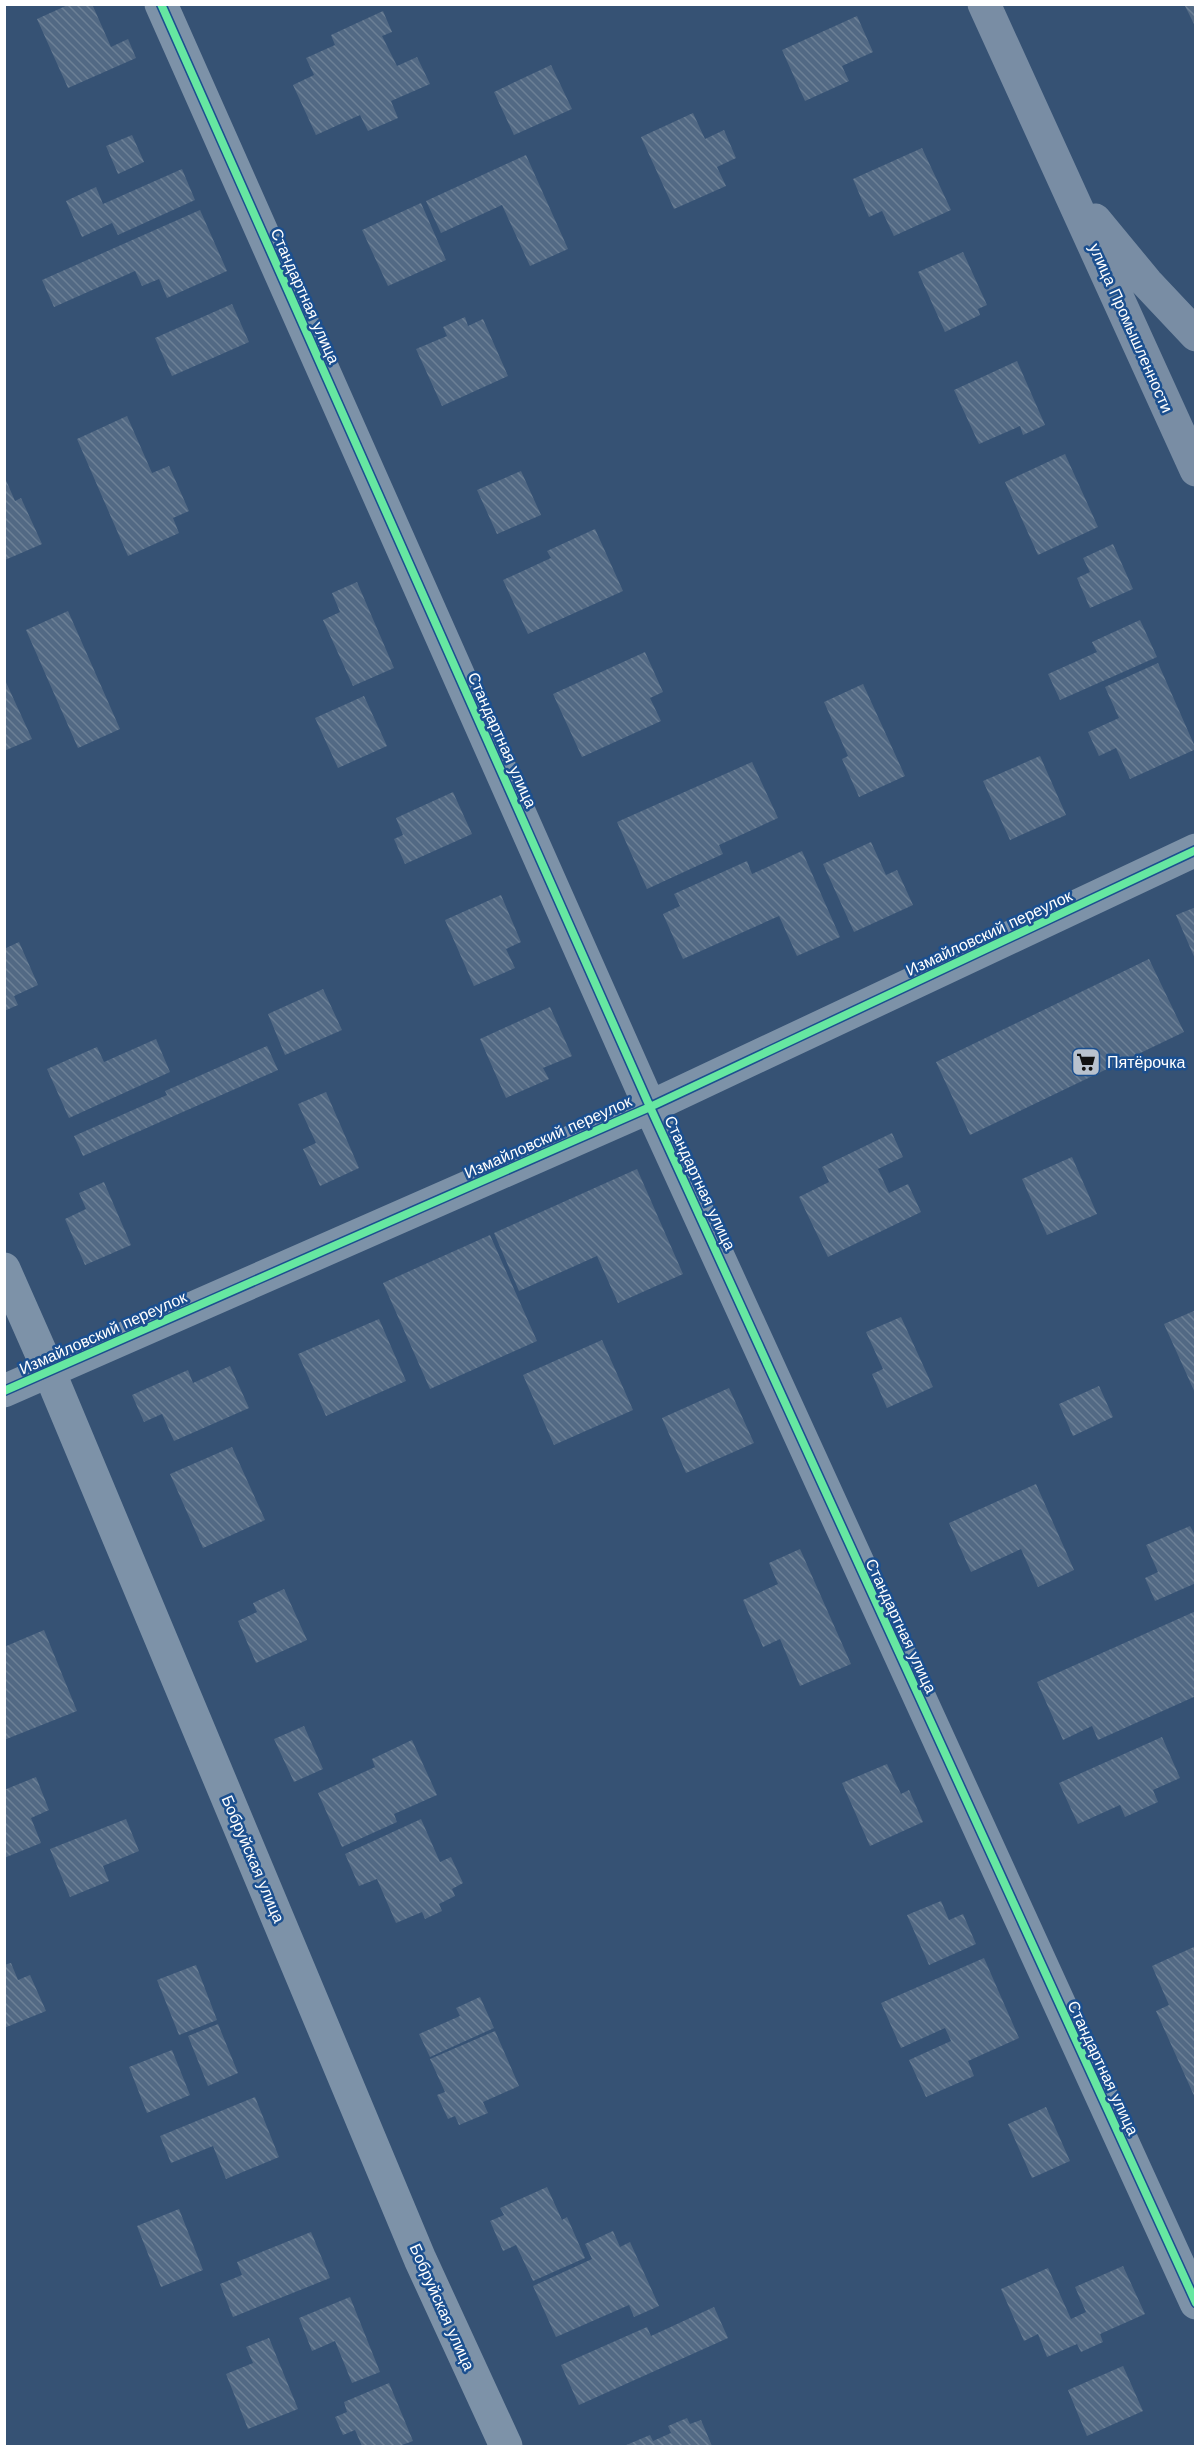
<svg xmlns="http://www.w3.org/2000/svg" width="1200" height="2451" font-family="'Work Sans',sans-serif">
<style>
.building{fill:url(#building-back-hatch)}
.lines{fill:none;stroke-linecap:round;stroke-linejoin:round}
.minor{stroke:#7d92a8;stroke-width:33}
.secondary{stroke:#798da4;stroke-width:33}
.cycleway-casing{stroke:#1b4f8f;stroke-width:11}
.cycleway{stroke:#66e7a1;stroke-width:8}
.labels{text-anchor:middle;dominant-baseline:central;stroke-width:5;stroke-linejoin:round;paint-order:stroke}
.street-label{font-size:16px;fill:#fff;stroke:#1b4f8f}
.poi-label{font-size:16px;fill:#fff;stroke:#1b4f8f;text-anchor:start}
</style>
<defs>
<pattern id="building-back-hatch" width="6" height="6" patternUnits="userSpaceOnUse" patternTransform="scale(1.5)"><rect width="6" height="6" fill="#526984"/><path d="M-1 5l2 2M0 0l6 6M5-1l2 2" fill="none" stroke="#6c8096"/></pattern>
</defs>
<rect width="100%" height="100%" fill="#365274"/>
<path class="building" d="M70,4H92L111,47L128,39L136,58L68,88L37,19Z
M1184,4H1196V28Z
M383,11L392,32L382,36L397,66L417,57L430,84L391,101L398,118L368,131L360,115L316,135L293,85L314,75L306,58L335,45L331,35Z
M857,16L873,52L842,66L849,81L805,101L782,50Z
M551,65L572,109L514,135L494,92Z
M693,113L705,139L724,130L736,158L717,167L726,186L674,209L641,137Z
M132,135L144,162L118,174L106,146Z
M922,148L951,210L894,236L882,211L869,217L853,179Z
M526,155L568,249L530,266L502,205L441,233L426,201Z
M182,169L195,200L118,235L112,223L82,237L66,201L96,187L103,204Z
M421,203L446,260L388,286L362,230Z
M200,210L227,271L167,298L159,279L142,286L135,271L54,307L42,280Z
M963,252L987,305L978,309L980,315L945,332L918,272Z
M232,304L249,342L172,376L155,338Z
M465,317L468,326L483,319L508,376L442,406L416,349L447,336L443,327Z
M1017,361L1045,425L1023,435L1020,426L979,444L954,390Z
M127,416L152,473L169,466L189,511L173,518L179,533L128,556L77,439Z
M1065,454L1098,527L1038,555L1005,482Z
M521,471L541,515L497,534L477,490Z
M5,478L15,501L21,498L42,544L5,560Z
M595,529L623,591L528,634L503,580L551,558L547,551Z
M1113,544L1133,589L1090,608L1077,578L1090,572L1083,558Z
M357,582L394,668L353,686L323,620L340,612L332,593Z
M68,611L120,729L78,748L26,630Z
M1140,620L1157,657L1060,700L1048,674L1097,652L1092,642Z
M645,652L663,692L650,698L661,721L582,757L553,694Z
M1158,663L1196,749L1130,779L1116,748L1099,756L1088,732L1119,718L1105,687Z
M4,678L32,739L4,751Z
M863,684L905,776L859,797L842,759L848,756L824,702Z
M364,696L387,746L338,768L315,718Z
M1040,756L1066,815L1010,840L983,781Z
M752,762L778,818L719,845L723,854L647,889L617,822Z
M453,792L472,834L405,864L394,839L403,835L396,818Z
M871,842L886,875L897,870L913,905L854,932L823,864Z
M802,851L840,937L797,956L779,916L683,959L663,914L680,906L674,894L747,861L752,874Z
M501,895L521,942L506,949L515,968L474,986L445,920Z
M1196,907V961L1176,915Z
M19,942L38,985L14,996L18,1005L4,1011V949Z
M1149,959L1184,1032L970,1135L936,1062Z
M323,989L342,1030L285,1055L268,1014Z
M550,1007L572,1056L543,1068L549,1079L506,1098L480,1039Z
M156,1039L170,1072L69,1118L47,1069L97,1047L104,1062Z
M267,1046L278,1070L83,1156L74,1136L167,1095L165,1091Z
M326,1092L359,1168L320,1186L303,1149L316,1143L298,1104Z
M892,1133L903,1157L878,1169L889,1193L908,1184L921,1212L828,1257L799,1197L829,1182L822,1167Z
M1072,1157L1097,1214L1047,1235L1022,1179Z
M637,1169L683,1274L618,1303L597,1256L519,1291L494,1233Z
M104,1182L131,1245L85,1265L65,1219L86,1209L79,1193Z
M490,1235L537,1341L430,1389L383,1283Z
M1196,1310V1395L1164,1324Z
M901,1317L933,1387L887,1408L872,1374L883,1369L866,1332Z
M379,1319L406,1381L326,1416L298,1354Z
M602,1340L633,1410L554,1445L523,1375Z
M230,1366L249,1408L174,1441L162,1414L144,1422L132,1395L188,1370L193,1383Z
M1099,1386L1113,1417L1073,1436L1059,1404Z
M729,1388L754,1443L686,1473L662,1418Z
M232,1447L265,1520L203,1548L170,1474Z
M1036,1484L1074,1570L1038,1587L1021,1549L971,1572L949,1523Z
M1190,1526L1196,1537V1583L1155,1601L1145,1578L1158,1572L1146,1545Z
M800,1549L851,1664L800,1686L780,1639L763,1647L743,1600L778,1584L769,1563Z
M284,1589L307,1640L256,1663L238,1621L257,1612L253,1603Z
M1196,1611V1696L1098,1740L1092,1726L1063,1740L1037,1682Z
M44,1630L77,1711L4,1740V1647Z
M304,1726L323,1769L294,1782L274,1739Z
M1162,1737L1180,1778L1153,1790L1158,1802L1125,1817L1120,1805L1078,1824L1059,1783Z
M412,1740L437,1795L394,1814L397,1822L342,1847L318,1793L375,1767L372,1759Z
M887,1764L901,1794L909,1790L923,1822L870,1846L842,1783Z
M36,1777L49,1810L31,1818L41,1843L4,1858V1790Z
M126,1819L139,1851L103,1866L109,1881L70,1897L50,1849Z
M421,1819L440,1862L451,1857L463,1883L452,1889L455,1896L439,1904L442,1911L425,1919L422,1912L396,1923L377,1879L359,1886L345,1854Z
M941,1901L949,1920L963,1914L976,1944L929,1965L907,1915Z
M1196,1946V2100L1156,2011L1169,2005L1152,1966Z
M984,1958L1019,2038L968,2061L974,2076L926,2097L909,2060L951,2041L945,2028L901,2048L881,2003Z
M11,1963L18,1980L30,1975L46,2011L4,2028V1965Z
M196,1965L217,2020L179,2035L157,1980Z
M480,1997L494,2028L430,2057L419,2034L460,2016L456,2008Z
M218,2024L238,2073L208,2086L188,2036Z
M495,2031L519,2086L483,2102L488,2113L459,2125L455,2116L448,2119L437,2095L445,2092L430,2059Z
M172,2050L190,2095L147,2113L129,2067Z
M255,2097L279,2157L226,2179L213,2146L171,2163L160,2136Z
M1046,2107L1070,2161L1032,2178L1008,2124Z
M547,2187L562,2220L567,2217L585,2258L533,2281L516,2245L503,2251L490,2221L504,2215L500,2208Z
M179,2209L203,2270L161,2287L137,2226Z
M613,2231L620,2247L630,2242L659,2306L634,2317L629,2305L556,2337L533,2286L592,2259L585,2244Z
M311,2232L330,2278L233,2317L220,2284L242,2275L237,2262Z
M1123,2266L1145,2314L1100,2334L1103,2342L1081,2352L1077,2344L1047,2357L1038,2334L1024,2341L1001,2289L1048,2268L1071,2319L1086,2312L1075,2287Z
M350,2297L380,2372L352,2383L335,2341L312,2351L299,2318Z
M714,2307L728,2338L579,2405L561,2365L647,2327L651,2336Z
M269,2338L298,2409L248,2429L226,2374L253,2363L246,2347Z
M1123,2366L1143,2411L1087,2436L1068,2390Z
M389,2383L413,2441L399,2446H362L355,2430L343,2435L335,2417L347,2412L344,2402Z
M687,2418L690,2424L701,2420L712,2446H624L650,2435L653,2441L671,2433L668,2426Z"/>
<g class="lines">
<path class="minor" d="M161,4L650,1107L1196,2303
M4,1269L49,1371L420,2259L506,2446
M4,1391L650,1107L1196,850"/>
<path class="secondary" d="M984,4L1196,470
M1095,220L1147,283L1196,335"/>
<g class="cycleway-casing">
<path id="cycleway" d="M161,4L650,1107L1196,2303
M4,1391L650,1107L1196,850"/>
</g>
<use href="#cycleway" class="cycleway"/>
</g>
<defs>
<g id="supermarket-square" transform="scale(1.5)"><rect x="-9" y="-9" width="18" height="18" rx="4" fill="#b9c2ce" stroke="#1b4f8f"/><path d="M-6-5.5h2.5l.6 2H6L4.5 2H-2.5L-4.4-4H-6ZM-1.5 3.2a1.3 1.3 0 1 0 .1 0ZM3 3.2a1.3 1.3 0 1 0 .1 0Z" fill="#111"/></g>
</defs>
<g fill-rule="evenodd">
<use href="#supermarket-square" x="1086" y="1062"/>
</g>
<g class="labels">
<g class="street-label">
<text transform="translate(305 296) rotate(66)">Стандартная улица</text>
<text transform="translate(1131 328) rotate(66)">улица Промышленности</text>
<text transform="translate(502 740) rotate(66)">Стандартная улица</text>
<text transform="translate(989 933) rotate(-25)">Измайловский переулок</text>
<text transform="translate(548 1137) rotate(-24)">Измайловский переулок</text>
<text transform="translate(700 1183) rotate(65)">Стандартная улица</text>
<text transform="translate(103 1333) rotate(-24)">Измайловский переулок</text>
<text transform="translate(901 1626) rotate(65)">Стандартная улица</text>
<text transform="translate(253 1859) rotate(67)">Бобруйская улица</text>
<text transform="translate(1103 2068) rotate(65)">Стандартная улица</text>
<text transform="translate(442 2307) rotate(66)">Бобруйская улица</text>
</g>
<g class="poi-label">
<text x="1107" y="1062">Пятёрочка</text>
</g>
</g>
<rect width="1200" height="2451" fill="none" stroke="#ffffff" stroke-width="12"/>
</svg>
